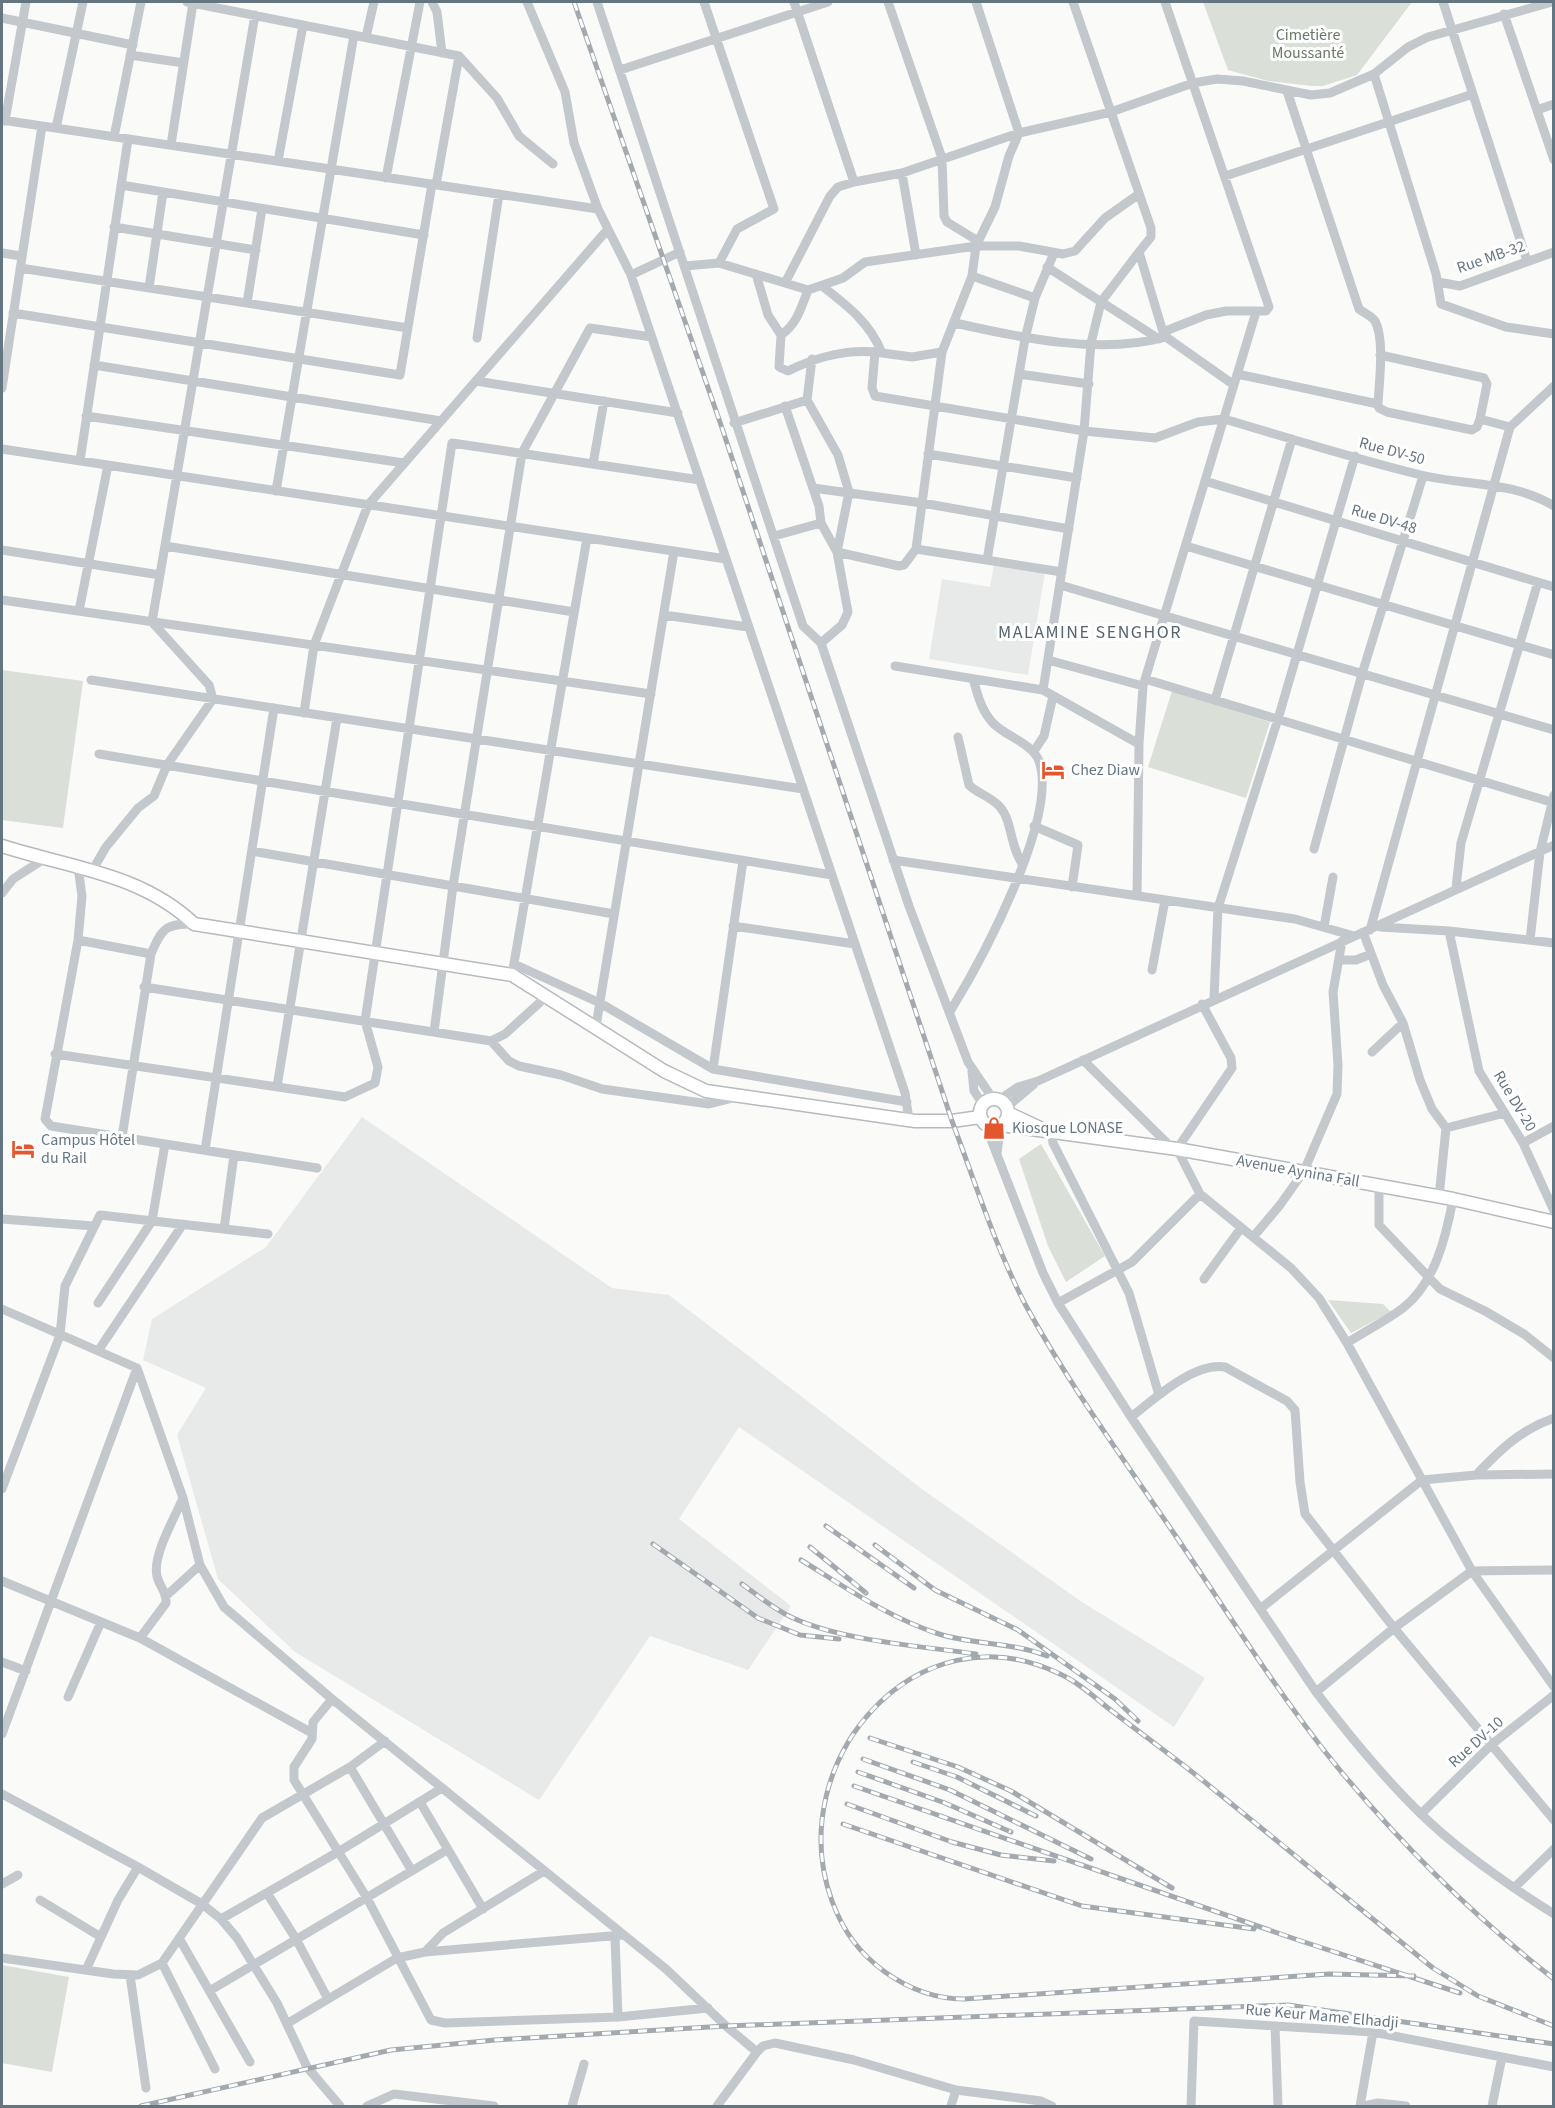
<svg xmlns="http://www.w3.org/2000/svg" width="1555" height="2108" font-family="'Source Sans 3',sans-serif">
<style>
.built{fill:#e8e9e9}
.green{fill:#dadfd7}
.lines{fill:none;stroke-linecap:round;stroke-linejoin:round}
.major-casing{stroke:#b5babe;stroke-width:15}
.minor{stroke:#c3c8cc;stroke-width:9}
.major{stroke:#fff;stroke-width:12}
.rail-casing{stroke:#a2aab0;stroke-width:5}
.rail{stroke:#fff;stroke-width:3;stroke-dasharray:9;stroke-linecap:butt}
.labels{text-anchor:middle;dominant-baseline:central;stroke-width:6;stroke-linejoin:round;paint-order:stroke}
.park-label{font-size:16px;fill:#687a64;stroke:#fff}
.street-label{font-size:16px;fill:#657683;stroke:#fff}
.poi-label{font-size:16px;fill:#657683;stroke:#fff;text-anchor:start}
.neighbourhood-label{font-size:18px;letter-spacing:1.5px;fill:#57646e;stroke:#fff}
</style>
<rect width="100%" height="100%" fill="#fafaf8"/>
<path class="built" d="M995,558L1046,566L1028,675L929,659L942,579L990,587Z
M362,1117L612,1288L669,1295L922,1489L1082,1602L1205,1678L1174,1727L739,1427L679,1519L791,1606L748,1670L650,1636L539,1800L295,1652L218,1579L177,1435L206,1388L143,1360L152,1319L266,1247Z"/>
<path class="green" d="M1203,2H1412L1357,75L1323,86H1312L1268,81L1228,70Z
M2,670L83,681L63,828L2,820Z
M1172,691L1270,722L1246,798L1148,767Z
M1041,1144L1105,1256L1066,1282L1048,1246L1019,1159Z
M1328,1300L1383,1304L1391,1312L1351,1333Z
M2,1965L69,1977L52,2072L2,2063Z"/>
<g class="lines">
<g class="major-casing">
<path id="major" d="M2,846C70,868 140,873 194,924L512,975L664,1071L706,1091L915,1121H952L980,1117
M980 1113a14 14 0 1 1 28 0a14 14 0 1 1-28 0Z
M1008,1113L1040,1128
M1001,1125L1177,1149L1453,1199L1554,1222"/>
</g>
<path class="minor" d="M187,2L459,56L497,98L519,136L553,164
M432,2L437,12L442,53
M527,2L565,92L574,143L598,209L631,275L905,1093L909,1120
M597,2L803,626L821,643L909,906L968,1062L993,1099
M704,2L774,209L737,229L719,263
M794,2L854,182
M888,2L942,158L944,216L947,222L978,241
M1073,2L1151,228V237L1139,252L1163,332L1166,337L1234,385
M1443,2L1527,261
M1504,14L1554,160
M2,18L133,45
M366,37L374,2
M130,55L184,63
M620,70L828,2
M1374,74L1436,274L1441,304L1506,327L1554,334
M1537,110L1554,104
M2,120L598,209
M5,121L26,2
M56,128L83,2
M114,137L141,2
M171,145L193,3
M278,161L303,25
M902,173L916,255
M1225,176L1473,94
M386,178L420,2
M121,185L424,235
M436,185L459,56
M1139,194L1105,218L1075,251L1063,254L1019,246H976L865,262L843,278L808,290L785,283L830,196L838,187L854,182L902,173L1019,133L1111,112L1193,83L1217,79L1243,81L1311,95L1330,93L1374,74L1408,47L1428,37L1552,2
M114,227L256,250
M2,253L21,256
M685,266L719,263L785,283
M1047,267L1159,339
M20,268L408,328
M756,274L768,315L781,335
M631,275L680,252
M972,276L1035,298
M1438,282L1460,286L1554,252
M149,288L163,192
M808,290C801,308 797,324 781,335L779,367L788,371C816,357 850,348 882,353C870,323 848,306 822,286
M247,303L262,209
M13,313L400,375L432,184
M955,323C1021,338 1100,355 1166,337
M1163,332L1206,315L1226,311H1266L1269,307L1165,2
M477,338L499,194
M875,352L872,388L875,396L1084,431L1155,438L1198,422L1224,419C1289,438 1355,459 1421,475C1466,486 1513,481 1554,506
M882,353L912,357L942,352
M1380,355L1484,378L1487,384L1480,419L1510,427
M812,359L807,400L838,455L849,492L837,552L848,612L842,625L821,643
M94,365L441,421
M1019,374L1089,384
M1237,374L1378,404C1379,383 1385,339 1375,321C1372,316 1364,313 1359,309L1287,91
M476,381L678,413
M2,388L42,126
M1378,404L1379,408L1387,412L1472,430L1477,427L1480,419
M86,416L404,463
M734,423L807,400
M2,449L726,559
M928,454L1077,478
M80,461L128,139
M593,464L604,401
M1205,481L1554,587
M813,488L922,503L1069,529
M276,491L354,35
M821,523L837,552L899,566L904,565L916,549L942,352L972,276L976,246L995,207L1009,156L1019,133L976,2
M774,536L821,523L819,506L785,406
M165,546L574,612
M1186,546L1554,655
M916,549L1062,572
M2,550L160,575
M987,560L1025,339L1035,298L1054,253
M1060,585L1554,730
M2,600L651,694
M79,611L108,465
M664,615L748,627
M1048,660L1143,686
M895,666L1043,690L1139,744
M1145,679L1554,803
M91,680L803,789
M1043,690L1084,431L1091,343L1101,302L1139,252
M1215,700L1292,439
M304,713L314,645L368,505L608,229
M958,737L969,785C978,794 992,797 1000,807C1012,820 1010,847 1023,865
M1034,751L1044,736L1053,696
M99,754L832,875
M1034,826L1078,845L1072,887
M1314,849L1362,674L1423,476
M252,851L614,914
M893,860L1295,919L1354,936
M78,867L82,896L78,940L45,1119L51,1126L317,1168
M92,871L106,847L138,808L154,796L167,765L213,699L209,685L152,622L255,15
M1456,888L1461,843L1538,582
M2,893L13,879L44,859
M1137,896L1139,744L1143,686L1256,312
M733,926L855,944
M1324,927L1333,877
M1380,927L1449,931L1554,943
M1370,930L1510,427L1554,386
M1449,931L1479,1071L1523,1143L1554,1211
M1363,932L1383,985L1403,1023L1420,1080L1432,1109L1446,1128L1439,1197
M78,940L151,954C162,928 165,924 194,924
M1530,940L1540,852L1554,795
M1339,960H1356L1371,954
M514,964L600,1003L713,1069L907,1102
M1152,970L1165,900
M512,975L587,538
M144,987L491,1041
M547,996L505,1034L491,1041L509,1061L519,1066L561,1075L602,1089L709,1104L737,1097
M1214,998L1218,908L1278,719L1355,456
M1202,1004L1231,1058L1232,1068L1177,1149L1200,1194L1291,1268L1319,1298L1347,1343L1472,1571L1554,1687
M951,1010C981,961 1059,817 1039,761C1032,743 1007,737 994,724C981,711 978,695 973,679
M596,1026L674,551
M434,1032L453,886L522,453L590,328L652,337
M1372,1052L1403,1023
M55,1054L345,1097L375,1083L378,1067L365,1021L452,443L700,480
M1083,1060L1172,1148
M713,1069L743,861
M972,1071L974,1091L983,1104
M277,1087L337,718
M999,1100L1018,1087L1038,1081L1554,845
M1007,1107L1034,1084
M985,1124L1043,1273L1058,1303L1131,1417L1316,1692C1348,1734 1383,1777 1421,1814C1460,1852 1508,1885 1554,1914
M996,1127L999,1136L997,1154
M1446,1128L1505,1113
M1051,1130L1053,1143L1129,1293L1159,1395
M122,1137L151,954
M1523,1143L1554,1126
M205,1150L274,708
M1379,1186V1225L1440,1289L1485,1311L1524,1334L1554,1358
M2,1219L94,1226
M224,1229L234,1155
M1254,1236L1280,1205L1304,1171L1337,1094L1338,1065L1333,992L1342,941
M1204,1279L1241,1228
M98,1303L152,1221L165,1144
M1058,1303L1132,1262L1200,1194
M2,1309L137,1368L183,1498L200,1565L224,1607L332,1699L666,1969L726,2026L757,2052
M1347,1343C1365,1331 1386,1321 1403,1308C1435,1283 1446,1237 1453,1199
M98,1351L183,1224
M1131,1417C1154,1399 1194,1362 1225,1367L1287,1401L1295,1410L1300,1482L1305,1514L1394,1628L1554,1820
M1476,1475C1500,1450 1520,1430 1554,1418
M2,1489L60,1335L65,1286L100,1215L268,1234
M2,1581L140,1638L312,1733
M166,1596L200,1565
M1260,1609L1422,1480L1476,1475L1554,1474
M140,1638L166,1603C167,1592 159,1586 157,1576C152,1556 175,1517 183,1498
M2,1662L26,1671
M1316,1692L1394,1628L1472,1571L1554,1570
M68,1697L101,1622
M332,1699L313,1722L312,1739L294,1767V1780L367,1898L431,2020L445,2023L618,2017L708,2008
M2,1734L137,1368
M350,1767L412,1871
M2,1794L138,1867L202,1904L221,1919L237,1938L277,2003L307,2067L340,2106
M420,1802L483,1909
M1421,1814L1491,1745L1554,1695
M2,1884L18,1875
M1514,1888L1554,1849
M267,1893L296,1939L328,1999
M40,1900L101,1937
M221,1919L338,1852L442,1788
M615,1937L618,2017
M179,1938L250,2062
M425,1952L443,1933L544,1871
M2,1958L113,1974L138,1975L162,1963L262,1818L350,1767L385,1741
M162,1963L215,2069
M86,1970L118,1900L138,1867
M130,1975L146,2088
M211,1990L447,1850
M288,2023L397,1958L425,1952L622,1935
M1275,2026L1278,2106
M367,2106L394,2094L494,2106
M572,2106L584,2064
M717,2106L757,2052L763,2046L775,2043L854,2060L956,2090L1041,2101L1052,2106
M951,2106L956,2090
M1191,2106L1194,2021L1373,2032L1554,2067
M1360,2106L1373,2032
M1364,2106L1378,2103L1406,2106
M1492,2106L1502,2057"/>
<use href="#major" class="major"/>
<g class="rail-casing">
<path id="rail" d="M574,2L722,428L952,1121C975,1182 995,1246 1025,1304C1068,1383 1122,1457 1173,1532C1225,1608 1276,1691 1334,1763C1399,1842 1473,1916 1554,1979
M826,1526L914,1588
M653,1544L758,1618L800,1635L839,1639
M875,1545L935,1590L1018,1630L1115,1699L1138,1721
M810,1547L866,1593
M801,1560C845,1587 889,1618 939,1634C974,1645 1013,1642 1047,1656
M742,1584C757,1595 774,1609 791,1617C841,1641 921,1646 976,1654
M870,1738L958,1767L1011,1791L1172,1888
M863,1759L950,1790L1091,1859
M913,1762L957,1777L1036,1816
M858,1772L945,1803L1011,1832
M854,1786L1298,1940L1460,1993
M847,1804L952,1842L1001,1855L1054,1861
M843,1824L1082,1906L1254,1929
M1414,1976L1329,1974L964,1999C935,1999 909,1989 885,1972C859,1953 843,1931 832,1901C781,1762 917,1604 1060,1674C1078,1682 1093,1696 1108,1708C1139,1732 1171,1755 1201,1779C1279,1842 1356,1905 1433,1968L1478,1996L1536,2019
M1528,2016L1554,2026
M141,2106L391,2050L495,2040L726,2026L1288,2005L1554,2044"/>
</g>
<use href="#rail" class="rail"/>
</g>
<defs>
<g id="hotel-bare" transform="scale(1.8)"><path d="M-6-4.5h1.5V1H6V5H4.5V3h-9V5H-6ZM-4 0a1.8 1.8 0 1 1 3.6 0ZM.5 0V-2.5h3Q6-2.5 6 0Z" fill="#e4572e" stroke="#fff" stroke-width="2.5" paint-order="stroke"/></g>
<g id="shop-bare" transform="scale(1.8)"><path d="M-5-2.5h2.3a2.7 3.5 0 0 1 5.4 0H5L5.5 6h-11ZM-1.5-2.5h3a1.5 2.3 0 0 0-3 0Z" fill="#e4572e" stroke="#fff" stroke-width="2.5" paint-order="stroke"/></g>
</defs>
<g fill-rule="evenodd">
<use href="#hotel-bare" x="1053" y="770"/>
<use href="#shop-bare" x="994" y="1128"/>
<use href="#hotel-bare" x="23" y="1149"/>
</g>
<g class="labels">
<g class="park-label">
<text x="1308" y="35">Cimetière<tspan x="1308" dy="18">Moussanté</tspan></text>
</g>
<g class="street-label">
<text transform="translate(1491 257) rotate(-19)">Rue MB-32</text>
<text transform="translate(1392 451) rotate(15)">Rue DV-50</text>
<text transform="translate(1384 519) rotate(17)">Rue DV-48</text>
<text transform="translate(1515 1101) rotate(59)">Rue DV-20</text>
<text transform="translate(1298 1171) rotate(10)">Avenue Aynina Fall</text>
<text transform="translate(1476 1742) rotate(-42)">Rue DV-10</text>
<text transform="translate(1322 2016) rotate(5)">Rue Keur Mame Elhadji</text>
</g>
<g class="poi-label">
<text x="1071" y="770">Chez Diaw</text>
<text x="1012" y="1128">Kiosque LONASE</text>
<text x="41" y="1140">Campus Hôtel<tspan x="41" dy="18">du Rail</tspan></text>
</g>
<g class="neighbourhood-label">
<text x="1090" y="632">MALAMINE SENGHOR</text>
</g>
</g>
<rect width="1555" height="2108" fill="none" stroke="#657683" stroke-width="6"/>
</svg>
